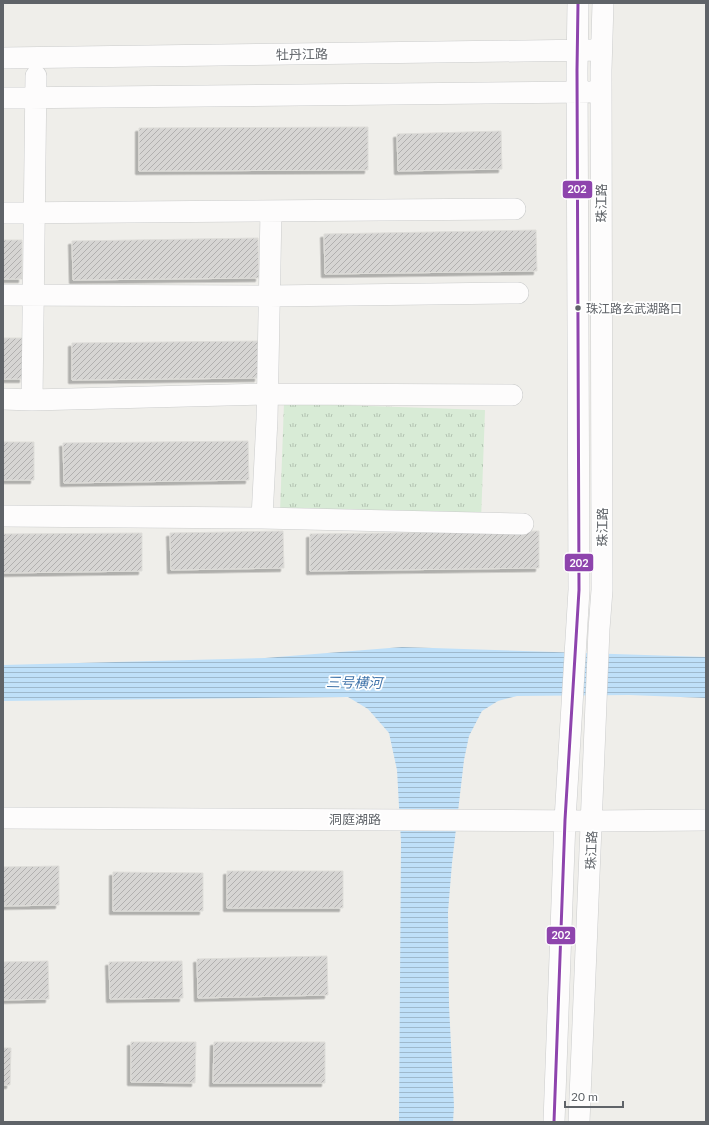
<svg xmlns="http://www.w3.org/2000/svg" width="709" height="1125" font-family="Lato,'Noto Sans SC',sans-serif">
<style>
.grass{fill:url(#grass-tufts)}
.water{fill:url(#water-rules)}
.building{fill:url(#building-hatch);stroke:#deddd9;filter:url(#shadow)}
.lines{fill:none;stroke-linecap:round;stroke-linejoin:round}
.minor-casing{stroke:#cbcccc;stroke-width:22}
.minor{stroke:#fdfcfc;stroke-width:21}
.bus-1-casing{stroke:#fff;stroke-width:6}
.bus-1{stroke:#8e44ad;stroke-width:3}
.bus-dot{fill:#5f6368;stroke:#fff;stroke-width:1.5}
.labels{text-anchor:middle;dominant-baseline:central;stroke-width:3.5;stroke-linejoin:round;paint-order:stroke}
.bus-label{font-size:12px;fill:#5f6368;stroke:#fff;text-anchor:start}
.street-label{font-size:13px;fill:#5f6368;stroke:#fff}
.water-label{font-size:14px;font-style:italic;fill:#4174aa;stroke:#fff}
.line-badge{stroke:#fff;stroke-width:1.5}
.badge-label{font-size:11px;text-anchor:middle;font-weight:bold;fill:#fff}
</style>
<defs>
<pattern id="grass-tufts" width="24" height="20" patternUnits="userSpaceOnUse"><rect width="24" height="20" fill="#d8ebd6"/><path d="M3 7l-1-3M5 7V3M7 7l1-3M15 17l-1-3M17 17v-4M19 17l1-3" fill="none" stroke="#b2c2b1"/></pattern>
<pattern id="water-rules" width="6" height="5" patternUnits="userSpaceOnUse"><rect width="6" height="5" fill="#bfe0f9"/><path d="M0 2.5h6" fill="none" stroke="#9eb9cd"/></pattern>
<pattern id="building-hatch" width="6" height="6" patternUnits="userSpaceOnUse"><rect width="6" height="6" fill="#d6d5d3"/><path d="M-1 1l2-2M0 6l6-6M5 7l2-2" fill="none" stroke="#b1b0af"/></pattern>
<filter id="shadow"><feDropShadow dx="-3.5" dy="3.5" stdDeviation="0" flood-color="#0004"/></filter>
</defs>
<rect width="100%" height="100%" fill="#efeeea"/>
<path class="grass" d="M284,403L485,410L481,521L280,513Z"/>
<path class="water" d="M402,647L706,657V698L629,695L517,696L498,701L482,711L469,736L464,760L452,863L448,912L449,1005L454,1106L453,1122H399L401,842L397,770L389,733L368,709L348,697L3,701V665L265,658Z"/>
<path class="building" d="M368,127V170L139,171V128Z
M501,131L502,169L398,171L397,134Z
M536,230L537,271L325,274L324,234Z
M258,238L259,278L73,280L72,241Z
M3,240H22V279H3Z
M3,338H23V379H3Z
M258,341V378L72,380V343Z
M248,441L249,480L64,483L63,443Z
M3,442H34V480H3Z
M283,531L284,568L171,570L170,533Z
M539,531V568L310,571V534Z
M142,533V571L3,573V534Z
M59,866V905L3,906V867Z
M227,871H343V908H227Z
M113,872L203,873V911H113Z
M327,956L328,995L198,998L197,959Z
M48,961L49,999L3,1000V962Z
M182,961L183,998L110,999L109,962Z
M131,1042H196L195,1083L131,1082Z
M214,1042H325V1083H213Z
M3,1048H11L10,1085H3Z"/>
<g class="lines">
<g class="minor-casing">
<path id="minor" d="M3,58L591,50
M3,98L590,92
M3,213L515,209
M3,295L269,296L518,293
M3,399L32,400L36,76
M32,400L268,394L512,395
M3,516L262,518L267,419L271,211
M262,518L523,524
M3,818L592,821L706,820
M554,1122L565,820L579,590L577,70L578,3
M579,1122L599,629L602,590L601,70L603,3"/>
</g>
<use href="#minor" class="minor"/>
<g class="bus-1-casing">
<path id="bus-1" d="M554,1122L565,820L579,590L577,70L578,3"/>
</g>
<use href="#bus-1" class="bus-1"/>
</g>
<circle class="bus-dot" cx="578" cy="308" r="3.5"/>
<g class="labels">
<g class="bus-label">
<text x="586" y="308">珠江路玄武湖路口</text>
</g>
<g class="street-label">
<text transform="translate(302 54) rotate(-1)">牡丹江路</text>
<text transform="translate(601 203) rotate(-90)">珠江路</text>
<text transform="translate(602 527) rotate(-90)">珠江路</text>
<text x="355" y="819">洞庭湖路</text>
<text transform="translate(591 850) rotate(-88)">珠江路</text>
</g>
<g class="water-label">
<text transform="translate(354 682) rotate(1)">三号横河</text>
</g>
</g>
<g class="line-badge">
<rect x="562" y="180" width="31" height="19" rx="4" fill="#8e44ad"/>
<rect x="564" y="553" width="30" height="19" rx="4" fill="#8e44ad"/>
<rect x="546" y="926" width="30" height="19" rx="4" fill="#8e44ad"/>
</g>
<g class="badge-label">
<text x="577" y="193">202</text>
<text x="579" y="567">202</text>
<text x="561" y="939">202</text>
</g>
<rect width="709" height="1125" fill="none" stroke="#5f6368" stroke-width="8"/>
<path d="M565 1101v6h58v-6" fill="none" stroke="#5f6368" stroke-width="2"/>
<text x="571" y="1101" font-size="12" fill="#5f6368" stroke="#ffffff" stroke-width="3" paint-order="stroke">20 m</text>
</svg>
